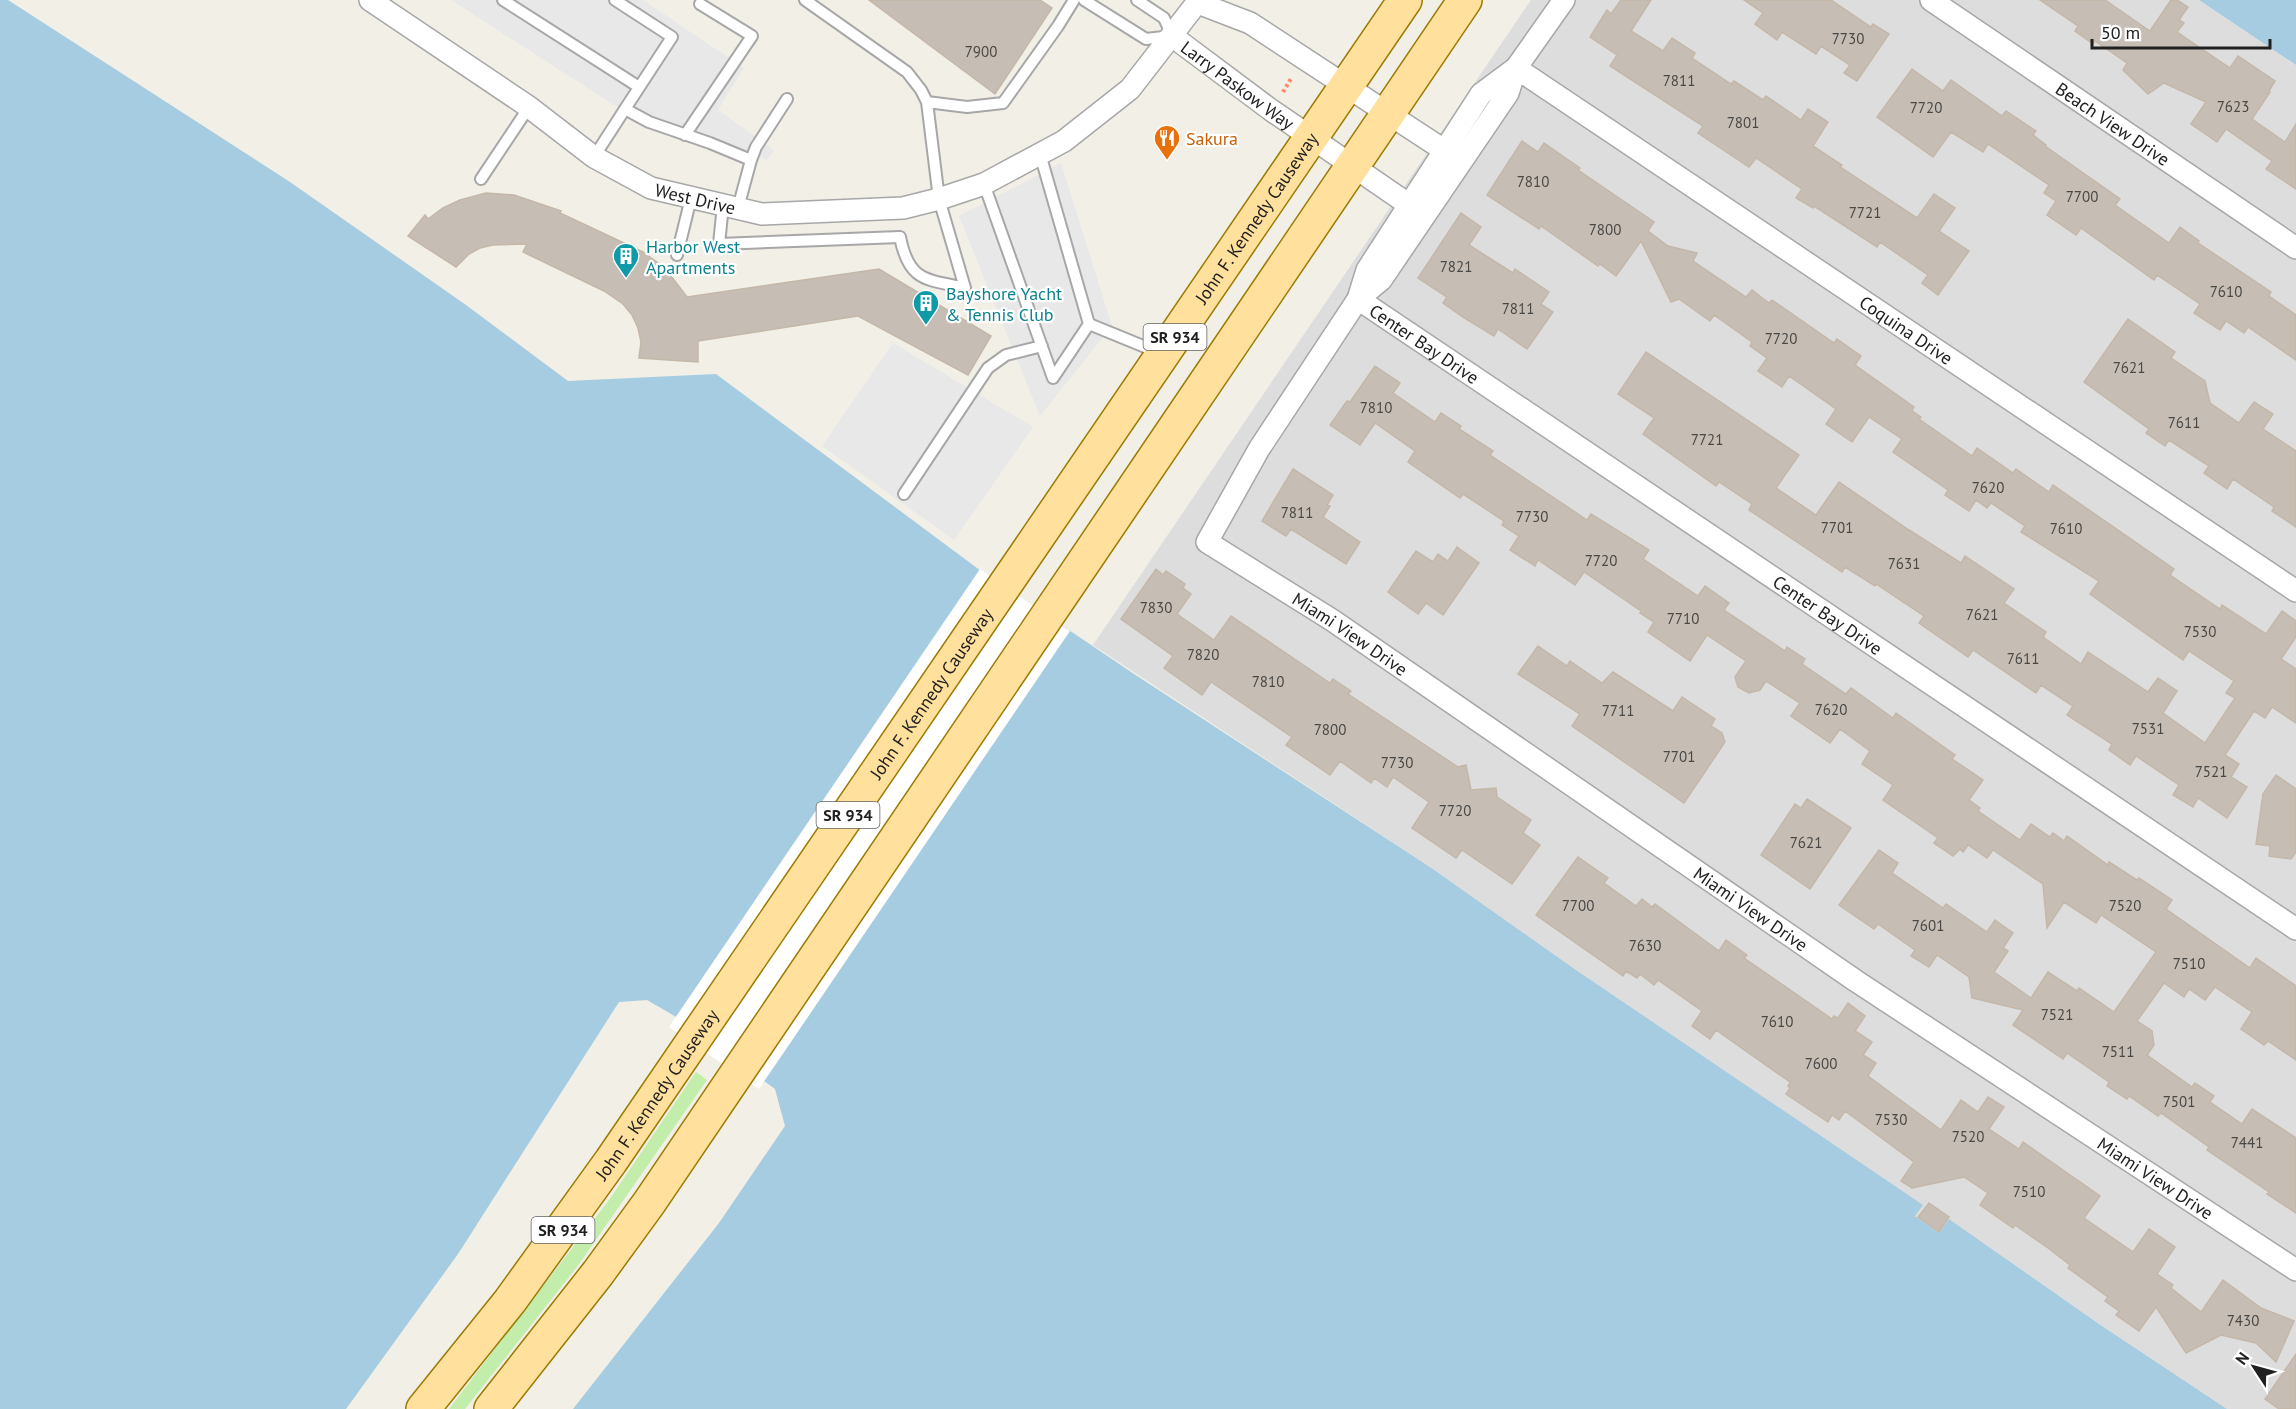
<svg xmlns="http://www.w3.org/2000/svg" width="2296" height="1409" font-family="'PT Sans',sans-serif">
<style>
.residential{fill:#dedddd}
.grass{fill:#c3edaa}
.parking{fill:#e8e8e8}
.water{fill:#a5cce0}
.pier{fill:#fff}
.building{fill:#c6beb5;stroke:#c4b7a8;stroke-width:1.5}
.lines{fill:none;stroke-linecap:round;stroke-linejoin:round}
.service-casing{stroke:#a7a7a7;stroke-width:14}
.minor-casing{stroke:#a7a7a7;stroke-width:24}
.primary-casing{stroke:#9c7a00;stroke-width:36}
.path{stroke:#ff8a69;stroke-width:4;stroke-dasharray:3 3;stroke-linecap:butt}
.service{stroke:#fff;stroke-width:10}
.minor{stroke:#fff;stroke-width:21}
.primary{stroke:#ffe09d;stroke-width:33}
.labels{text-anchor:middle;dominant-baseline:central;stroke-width:4.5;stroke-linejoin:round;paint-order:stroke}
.number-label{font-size:15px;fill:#4a4845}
.shield{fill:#fff;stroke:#636363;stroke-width:1.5}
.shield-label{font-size:16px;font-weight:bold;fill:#202020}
.street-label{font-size:18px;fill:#202020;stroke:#fff}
.food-label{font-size:18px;fill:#c56008;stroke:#fff;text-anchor:start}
.culture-label{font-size:18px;fill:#0d838f;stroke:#fff;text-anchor:start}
</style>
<rect width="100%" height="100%" fill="#f1efe6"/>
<path class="residential" d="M1531,0H2199L2296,65V1409H2227L2099,1324L1949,1219L1939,1233L1915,1216L1922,1205L1576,970L1430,867L1093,645Z"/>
<path class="grass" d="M696,1072L707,1080L577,1267L465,1409H449L609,1200Z"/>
<path class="parking" d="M451,0H643L744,68L718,110L774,150L767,160L634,110L614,105Z
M1061,163L1112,326L1040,416L959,216Z
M893,343L1033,427L954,540L822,446Z"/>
<path class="water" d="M0,0H8L290,182L466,305L568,381L716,374L977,568L1131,672L1430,867L1576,970L1923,1205L1915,1216L1939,1233L1949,1219L2099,1324L2227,1409H573L719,1223L785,1126L775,1089L673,1015L647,1000L619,1002L458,1254L346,1409H0Z
M2199,0H2296V65Z"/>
<path class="pier" d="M980,569L1070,631L759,1089L669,1027Z"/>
<path class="building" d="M869,0H1040L1052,8L995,94Z
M1621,0H1651L1631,31L1663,51L1672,38L1695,53L1692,58L1731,84L1734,81L1763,100L1766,96L1801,120L1808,109L1828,122L1813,146L1842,165L1840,167L1917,218L1934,194L1955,208L1939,231L1969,251L1938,295L1922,283L1928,275L1880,242L1877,247L1814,206L1813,208L1796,198L1802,189L1756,158L1749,167L1698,133L1703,126L1610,66L1617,55L1590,37L1607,10L1611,14Z
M1744,0H1831L1871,27L1873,24L1889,34L1857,81L1844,73L1850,65L1821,46L1816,54L1782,32L1777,40L1755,24L1763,13Z
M2040,0H2105L2150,31L2171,0H2177L2188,7L2179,20L2184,23L2177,32L2230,68L2238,56L2275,81L2269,91L2270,92L2252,119L2285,142L2296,124V189L2266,169L2272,161L2226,129L2217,142L2191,124L2206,102L2164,83L2148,94L2123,70L2127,63L2095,41L2093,44L2075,31L2078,26Z
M1912,69L1943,91L1951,80L2002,116L2006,111L2036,131L2033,135L2046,145L2045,146L2120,199L2115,205L2169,243L2180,227L2199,241L2198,243L2271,292L2269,296L2296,315V360L2248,327L2244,333L2226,321L2220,330L2194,313L2200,304L2157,275L2154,280L2081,228L2076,235L2047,215L2056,201L2044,193L2049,185L1988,144L1983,152L1951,132L1933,157L1877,117Z
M1522,141L1538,152L1544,143L1580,168L1578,170L1654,222L1648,231L1668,246L1697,253L1693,261L1746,297L1752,290L1769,303L1772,300L1834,343L1837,339L1861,356L1855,365L1914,407L1912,411L1921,417L1919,419L1972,456L1977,448L2013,473L2016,469L2049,492L2053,485L2174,569L2170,575L2220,609L2222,605L2266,634L2282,611L2296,621V637L2281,659L2296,669V723L2272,707L2265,718L2254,711L2225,755L2239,764L2231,777L2247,787L2227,818L2198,798L2193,807L2173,795L2179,785L2136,756L2130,765L2109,750L2112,744L2067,715L2073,706L2041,685L2036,693L1973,650L1968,657L1919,623L1924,616L1876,584L1875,586L1845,567L1842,572L1749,510L1752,504L1719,482L1716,486L1643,434L1654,418L1618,394L1646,352L1799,455L1776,488L1816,515L1839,482L1909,530L1961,563L1965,556L2014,589L2004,603L2046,632L2043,637L2081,664L2088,652L2148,692L2158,678L2177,691L2163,713L2205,743L2235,698L2226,693L2234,681L2189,651L2183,660L2090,594L2099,581L2021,532L2025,526L1991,503L1987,508L1976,500L1969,511L1945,495L1948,490L1893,452L1902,439L1869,417L1852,442L1826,424L1836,409L1789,376L1782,387L1758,371L1767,358L1750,346L1752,342L1714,315L1710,321L1679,299L1671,302L1641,241L1616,276L1600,264L1598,266L1541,226L1539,229L1487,195Z
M486,193L514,195L561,211L560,213L643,252L665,268L687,297L879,269L991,336L968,375L858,316L698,341V362L639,358L641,342L638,328L632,315L623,304L604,291L523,252L527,244L493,245L480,248L469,254L456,267L408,236L425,215L428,219L443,208L460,200Z
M1461,213L1481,227L1469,245L1513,273L1515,269L1549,292L1541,304L1553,312L1527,349L1498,329L1494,336L1463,317L1443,303L1447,297L1418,278Z
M2128,319L2175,352L2171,358L2205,381L2210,403L2239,423L2254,402L2273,414L2263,429L2296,451V527L2272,511L2274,507L2233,479L2227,489L2204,473L2209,466L2169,440L2165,446L2146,433L2149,429L2084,382Z
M1375,366L1400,383L1393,393L1435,422L1441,413L1461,426L1459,429L1493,451L1490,455L1587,520L1591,514L1649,550L1643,559L1698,596L1705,586L1729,603L1724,610L1785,651L1787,647L1805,659L1802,664L1846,694L1851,688L1893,718L1896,713L1955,755L1952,759L1983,780L1969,800L1980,808L1978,811L2020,840L2031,824L2050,837L2053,833L2064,841L2067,836L2108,865L2109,862L2137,880L2139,878L2172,900L2166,909L2250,968L2256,958L2296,986V1060L2268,1041L2264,1045L2241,1029L2252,1012L2215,987L2205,1000L2189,989L2184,997L2164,983L2137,1021L2152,1031L2154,1045L2147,1055L2192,1087L2195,1083L2214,1096L2210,1102L2242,1124L2252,1109L2296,1138V1213L2267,1194L2269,1192L2207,1150L2209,1147L2161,1113L2158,1116L2129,1096L2127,1099L2107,1086L2109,1082L2067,1053L2063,1059L2013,1025L2023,1010L1972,998L1969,977L1937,955L1929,967L1911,956L1915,950L1878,924L1874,929L1839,905L1879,850L1898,863L1892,873L1943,908L1946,904L1987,932L1995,920L2013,933L2003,948L2008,951L1994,972L2031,998L2048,972L2077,991L2079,988L2114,1012L2156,952L2101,915L2096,923L2064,902L2047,928L2043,884L1993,850L1987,858L1968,845L1963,852L1960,849L1953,856L1934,843L1938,838L1883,800L1893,785L1862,764L1870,751L1840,729L1830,743L1791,716L1800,703L1766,681L1760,690L1749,693L1738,687L1735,677L1746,661L1707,635L1690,661L1648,632L1654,622L1640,613L1641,611L1584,572L1575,585L1538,560L1535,566L1510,550L1519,536L1502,525L1504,521L1463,494L1460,498L1408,462L1415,451L1375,423L1360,445L1330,425L1347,401L1350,402Z
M1293,469L1333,495L1327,505L1330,506L1323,517L1360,542L1346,564L1291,529L1286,536L1262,521Z
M1457,547L1479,563L1443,615L1426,603L1418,614L1388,592L1416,551L1433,562L1438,554L1448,561Z
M1156,569L1163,575L1166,571L1185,584L1183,588L1191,594L1177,614L1214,640L1231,616L1330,683L1333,679L1351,691L1348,694L1458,767L1466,765L1471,790L1496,788L1497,797L1531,820L1523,833L1540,845L1512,884L1462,850L1456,858L1412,828L1429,802L1393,777L1387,787L1374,778L1371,783L1340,761L1330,775L1286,745L1292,737L1211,682L1202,695L1164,668L1173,656L1121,619Z
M1538,646L1567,666L1570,661L1602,683L1613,672L1673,711L1682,697L1715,719L1711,726L1722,733L1725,742L1684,803L1572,726L1580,714L1518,674Z
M2276,775L2296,789V852L2291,859L2269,856L2270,846L2256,844L2263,794Z
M1807,799L1851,828L1810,889L1761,855L1795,804L1801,808Z
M1578,857L1608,878L1604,883L1636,906L1642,899L1652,907L1655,904L1719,951L1726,940L1747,955L1744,958L1832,1019L1834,1016L1838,1018L1848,1003L1865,1016L1855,1031L1872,1042L1863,1055L1876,1063L1868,1076L1941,1130L1961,1100L1978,1112L1988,1097L2004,1107L1989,1129L2019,1149L2023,1142L2100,1196L2084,1218L2133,1252L2149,1229L2175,1247L2157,1274L2173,1285L2171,1288L2201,1312L2223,1280L2261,1308L2294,1321L2276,1362L2256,1343L2221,1335L2186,1353L2156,1307L2139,1331L2116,1315L2119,1311L2105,1301L2108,1297L2068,1268L2070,1265L2048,1248L2015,1225L2013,1228L1980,1205L1988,1193L1964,1177L1912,1188L1901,1181L1914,1162L1845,1111L1839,1120L1832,1115L1828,1122L1786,1094L1790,1088L1788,1086L1790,1082L1716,1030L1710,1039L1692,1026L1702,1011L1658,980L1654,985L1640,974L1637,978L1626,971L1623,976L1536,915Z
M1929,1203L1949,1217L1939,1232L1918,1217Z
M2296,1354V1409H2279L2265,1399Z"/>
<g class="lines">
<g class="service-casing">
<path id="service" d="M503,0L639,87
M615,0L672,37L625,109L649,122L710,143L751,160L738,208
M1084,0L1146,39L1172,36L1164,18L1137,0
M927,102L967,107L1003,103L1058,26L1074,0
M685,135L752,36L700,4
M1040,154L1089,324L1160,353
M594,157L625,109
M751,160L756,147L787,99
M481,179L529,107
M984,184L1053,378L1089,324
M723,205L719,244L900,237C909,282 926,279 965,288L939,199L927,102L921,90L907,72L805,0
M677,255L691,198
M904,494L988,368L1006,355L1042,346"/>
</g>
<g class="minor-casing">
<g id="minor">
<path id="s1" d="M370,0L529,107L594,157L651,188L762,214L903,208L939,199L984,184L1064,141L1130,89L1199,0"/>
<path id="s2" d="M1931,0L2296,248"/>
<path d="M1198,3L1250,23L1456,158"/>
<path id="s3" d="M1172,36L1271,110L1421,213"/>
<path id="s4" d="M1516,68L1481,94L1367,270L1358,299L1259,449L1207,542L1332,620L1856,981L2296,1270"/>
<path id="s5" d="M1516,68L2296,591"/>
<path id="s6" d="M1358,299L2296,929"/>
<path d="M1358,299L1381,280L1508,93L1516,68L1564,0"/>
</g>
</g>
<g class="primary-casing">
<g id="primary">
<path id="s7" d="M423,1409L510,1301L611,1161L1405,0"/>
<path d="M491,1409L598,1273L649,1203L1465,0"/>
</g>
</g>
<path class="path" d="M1283,92L1292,77"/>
<use href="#service" class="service"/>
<use href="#minor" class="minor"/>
<use href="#primary" class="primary"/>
</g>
<defs>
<g id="restaurant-pin" transform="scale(1.35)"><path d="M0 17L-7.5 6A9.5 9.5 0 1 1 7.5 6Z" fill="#e8710a" stroke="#fff"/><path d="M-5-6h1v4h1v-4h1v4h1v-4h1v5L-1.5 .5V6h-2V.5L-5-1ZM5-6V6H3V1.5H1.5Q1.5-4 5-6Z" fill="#fff"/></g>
<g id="building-pin" transform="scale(1.35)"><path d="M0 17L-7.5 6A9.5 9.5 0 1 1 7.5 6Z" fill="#0f9aa8" stroke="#fff"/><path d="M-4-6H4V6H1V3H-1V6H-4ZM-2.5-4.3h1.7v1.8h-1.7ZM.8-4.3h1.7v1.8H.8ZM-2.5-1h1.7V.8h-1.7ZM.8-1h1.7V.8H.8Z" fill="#fff"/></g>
</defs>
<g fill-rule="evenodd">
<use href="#restaurant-pin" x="1167" y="138"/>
<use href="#building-pin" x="626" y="256"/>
<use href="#building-pin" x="926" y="303"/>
</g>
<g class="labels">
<g class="number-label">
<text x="1848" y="38">7730</text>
<text x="981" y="51">7900</text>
<text x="1679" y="80">7811</text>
<text x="2233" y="106">7623</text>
<text x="1926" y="107">7720</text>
<text x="1743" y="122">7801</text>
<text x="1533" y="181">7810</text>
<text x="2082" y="196">7700</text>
<text x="1865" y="212">7721</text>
<text x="1605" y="229">7800</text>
<text x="1456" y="266">7821</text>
<text x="2226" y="291">7610</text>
<text x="1518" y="308">7811</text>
<text x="1781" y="338">7720</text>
<text x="2129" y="367">7621</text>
<text x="1376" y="407">7810</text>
<text x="2184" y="422">7611</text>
<text x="1707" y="439">7721</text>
<text x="1988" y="487">7620</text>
<text x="1297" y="512">7811</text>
<text x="1532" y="516">7730</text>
<text x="1837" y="527">7701</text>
<text x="2066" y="528">7610</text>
<text x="1601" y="560">7720</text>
<text x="1904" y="563">7631</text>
<text x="1156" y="607">7830</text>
<text x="1982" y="614">7621</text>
<text x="1683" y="618">7710</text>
<text x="2200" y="631">7530</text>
<text x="1203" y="654">7820</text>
<text x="2023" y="658">7611</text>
<text x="1268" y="681">7810</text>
<text x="1831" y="709">7620</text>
<text x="1618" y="710">7711</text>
<text x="2148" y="728">7531</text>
<text x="1330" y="729">7800</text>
<text x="1679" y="756">7701</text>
<text x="1397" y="762">7730</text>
<text x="2211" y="771">7521</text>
<text x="1455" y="810">7720</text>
<text x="1806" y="842">7621</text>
<text x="1578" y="905">7700</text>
<text x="2125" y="905">7520</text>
<text x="1928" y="925">7601</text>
<text x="1645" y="945">7630</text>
<text x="2189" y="963">7510</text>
<text x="2057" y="1014">7521</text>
<text x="1777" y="1021">7610</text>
<text x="2118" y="1051">7511</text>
<text x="1821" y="1063">7600</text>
<text x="2179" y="1101">7501</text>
<text x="1891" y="1119">7530</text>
<text x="1968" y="1136">7520</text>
<text x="2247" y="1142">7441</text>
<text x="2029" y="1191">7510</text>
<text x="2243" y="1320">7430</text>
</g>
<g class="shield">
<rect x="1143.5" y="324" width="63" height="26" rx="4.5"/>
<rect x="816.5" y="802" width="63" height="26" rx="4.5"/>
<rect x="531.5" y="1217" width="63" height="26" rx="4.5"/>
</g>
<g class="shield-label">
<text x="1175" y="337">SR 934</text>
<text x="848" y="815">SR 934</text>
<text x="563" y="1230">SR 934</text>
</g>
<g class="street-label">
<text stroke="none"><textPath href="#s3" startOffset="82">Larry Paskow Way</textPath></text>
<text stroke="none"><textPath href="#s2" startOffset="220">Beach View Drive</textPath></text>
<text stroke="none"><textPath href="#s1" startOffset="384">West Drive</textPath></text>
<text stroke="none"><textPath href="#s7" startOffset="1454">John F. Kennedy Causeway</textPath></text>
<text stroke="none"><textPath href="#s5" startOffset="470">Coquina Drive</textPath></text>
<text stroke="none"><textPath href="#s6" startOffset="80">Center Bay Drive</textPath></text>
<text stroke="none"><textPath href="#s6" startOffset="566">Center Bay Drive</textPath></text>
<text stroke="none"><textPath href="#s4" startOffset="740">Miami View Drive</textPath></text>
<text stroke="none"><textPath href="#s7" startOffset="878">John F. Kennedy Causeway</textPath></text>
<text stroke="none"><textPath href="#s4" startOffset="1226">Miami View Drive</textPath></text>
<text stroke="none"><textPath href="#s7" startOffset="392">John F. Kennedy Causeway</textPath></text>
<text stroke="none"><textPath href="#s4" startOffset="1712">Miami View Drive</textPath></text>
</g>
<g class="food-label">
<text x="1186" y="138">Sakura</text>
</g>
<g class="culture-label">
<text x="646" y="246">Harbor West<tspan x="646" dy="21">Apartments</tspan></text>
<text x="946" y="293">Bayshore Yacht<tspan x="946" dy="21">&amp; Tennis Club</tspan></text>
</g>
</g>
<g transform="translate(2254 1367) rotate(306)" stroke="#ffffff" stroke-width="4.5" paint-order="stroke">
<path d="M0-4.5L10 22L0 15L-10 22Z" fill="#202020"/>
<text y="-9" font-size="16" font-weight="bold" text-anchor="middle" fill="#202020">N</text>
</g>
<path d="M2092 39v9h178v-9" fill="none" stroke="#202020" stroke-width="3"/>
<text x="2101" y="39" font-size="18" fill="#202020" stroke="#ffffff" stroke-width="4.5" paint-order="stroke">50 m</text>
</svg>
